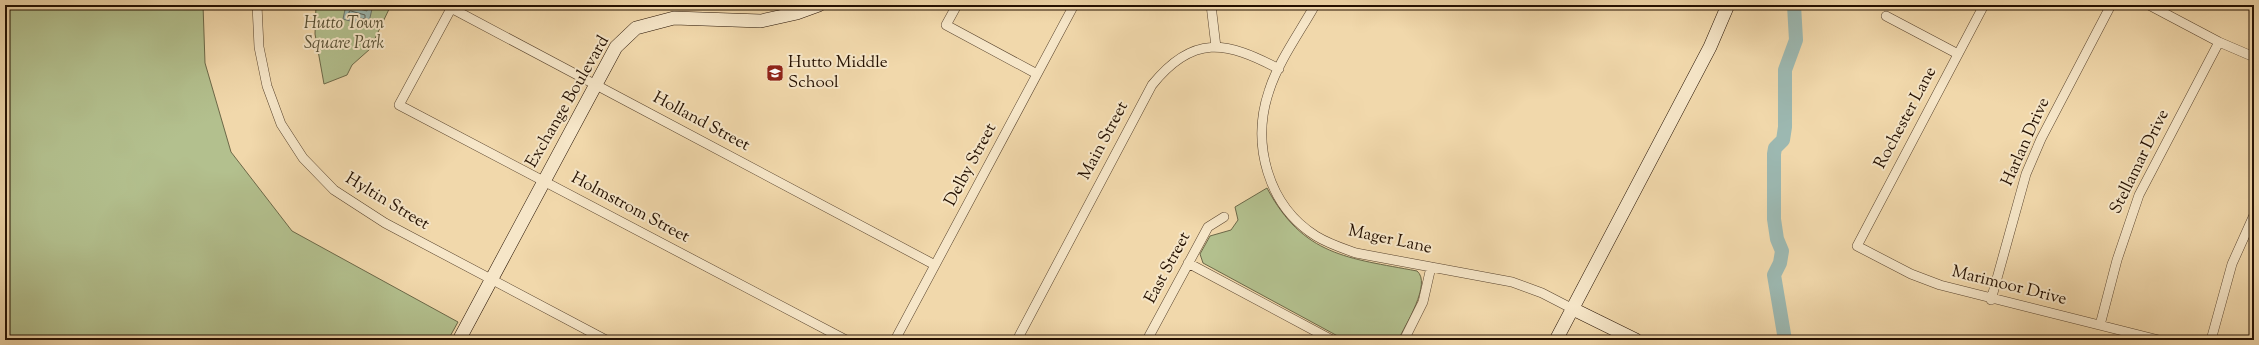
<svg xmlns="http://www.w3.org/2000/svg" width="2259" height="345" font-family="'Sorts Mill Goudy',serif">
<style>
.green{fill:#b3c08e;stroke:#6c6848}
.water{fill:#9cb8b1;stroke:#6c756b}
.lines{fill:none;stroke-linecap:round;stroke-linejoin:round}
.shore{stroke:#606459;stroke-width:1}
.river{stroke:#9cb8b1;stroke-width:14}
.street-casing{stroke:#57422c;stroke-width:10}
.secondary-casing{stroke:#241001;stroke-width:14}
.street{stroke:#f6e6c8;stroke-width:9}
.secondary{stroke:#f6e6c8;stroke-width:13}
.labels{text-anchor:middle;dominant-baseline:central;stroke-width:4;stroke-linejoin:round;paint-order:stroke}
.park-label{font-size:17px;font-style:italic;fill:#564e32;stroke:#f6e6c8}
.poi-label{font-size:17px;fill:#241001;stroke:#f6e6c8;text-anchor:start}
.street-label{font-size:17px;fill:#241001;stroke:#f6e6c8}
</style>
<rect width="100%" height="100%" fill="#f1d8ab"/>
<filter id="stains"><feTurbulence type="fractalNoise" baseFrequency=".005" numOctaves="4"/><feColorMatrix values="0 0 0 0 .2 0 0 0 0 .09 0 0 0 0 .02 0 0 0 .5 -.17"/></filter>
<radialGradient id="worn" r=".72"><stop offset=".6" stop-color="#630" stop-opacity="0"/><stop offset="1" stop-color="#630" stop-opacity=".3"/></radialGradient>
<path class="green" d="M5,5H203L205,63L231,152L292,231L458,322L448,340H5Z
M316,5H391L370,49L352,65L347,75L324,84L315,34Z
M1267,188C1303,256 1348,258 1417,271C1432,283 1405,326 1398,340H1345L1203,263L1200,254L1210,236L1231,230L1238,220L1235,207Z"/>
<path class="water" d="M346,5L367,11L368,7L372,9L368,26L343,19Z"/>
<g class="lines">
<path class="shore" d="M351,11L365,15V19L349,16V12Z"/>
<path class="river" d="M1785,340L1774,275L1780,263L1782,251L1777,239L1774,219V154L1775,148L1783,140L1785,127V70L1796,40L1794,5"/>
<g class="street-casing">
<path id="street" d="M257,5L259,47L267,86L281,124L303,158L334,190L385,223L606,340
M453,5L399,105L846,340
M957,5L946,25L1037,74
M1211,5L1216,47
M1315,5C1300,32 1278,62 1269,91C1251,144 1268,206 1316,236C1329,244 1342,248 1356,253L1512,282L1542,293L1573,309
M1984,5L1857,246L1911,274L1940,285L2159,340
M2149,5L2219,42L2254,57
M451,8L935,265
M1886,16L1958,54
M1188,263L1332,340
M1991,300L2026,174L2041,139L2111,5
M2100,325L2117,260L2139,195L2219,42
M895,340L1074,5
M1017,340L1152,85C1193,34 1226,41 1279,69
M1147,340L1208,227L1224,217
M1404,340L1423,302L1431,267
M2211,340L2232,264L2254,215"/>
</g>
<g class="secondary-casing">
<path id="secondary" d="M1573,309L1636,340
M459,340L616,47L636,28L674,18L761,21L797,13L819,5
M1556,340L1710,47L1728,5"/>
</g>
<use href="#street" class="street"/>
<use href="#secondary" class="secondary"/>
</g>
<defs>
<g id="school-square" transform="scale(0.9)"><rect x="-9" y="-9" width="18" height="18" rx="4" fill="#8f2418" stroke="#f6e6c8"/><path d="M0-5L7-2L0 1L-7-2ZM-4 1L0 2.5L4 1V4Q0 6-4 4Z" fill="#fff"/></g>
</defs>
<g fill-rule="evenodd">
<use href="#school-square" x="775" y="73"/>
</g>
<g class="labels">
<g class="park-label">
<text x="344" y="24">Hutto Town<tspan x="344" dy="20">Square Park</tspan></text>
</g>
<g class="poi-label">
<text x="788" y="63">Hutto Middle<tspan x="788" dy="20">School</tspan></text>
</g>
<g class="street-label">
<text transform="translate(568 102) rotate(-60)">Exchange Boulevard</text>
<text transform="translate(1906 118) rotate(-62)">Rochester Lane</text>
<text transform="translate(701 122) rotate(28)">Holland Street</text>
<text transform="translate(1104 141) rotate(-62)">Main Street</text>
<text transform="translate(2026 142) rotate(-66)">Harlan Drive</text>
<text transform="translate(2140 162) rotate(-64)">Stellamar Drive</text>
<text transform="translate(971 165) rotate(-62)">Delby Street</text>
<text transform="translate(387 202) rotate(31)">Hyltin Street</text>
<text transform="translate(630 208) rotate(28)">Holmstrom Street</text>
<text transform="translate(1390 240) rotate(12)">Mager Lane</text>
<text transform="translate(1168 268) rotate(-62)">East Street</text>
<text transform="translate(2009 286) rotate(14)">Marimoor Drive</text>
</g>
</g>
<rect width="2259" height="345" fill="none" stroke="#f1d8ab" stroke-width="20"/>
<rect x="6" y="6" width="2247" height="333" fill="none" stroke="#241001" stroke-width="2"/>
<rect x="10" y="10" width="2239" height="325" fill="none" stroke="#241001"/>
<rect width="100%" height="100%" filter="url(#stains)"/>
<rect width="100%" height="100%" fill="url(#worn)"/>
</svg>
